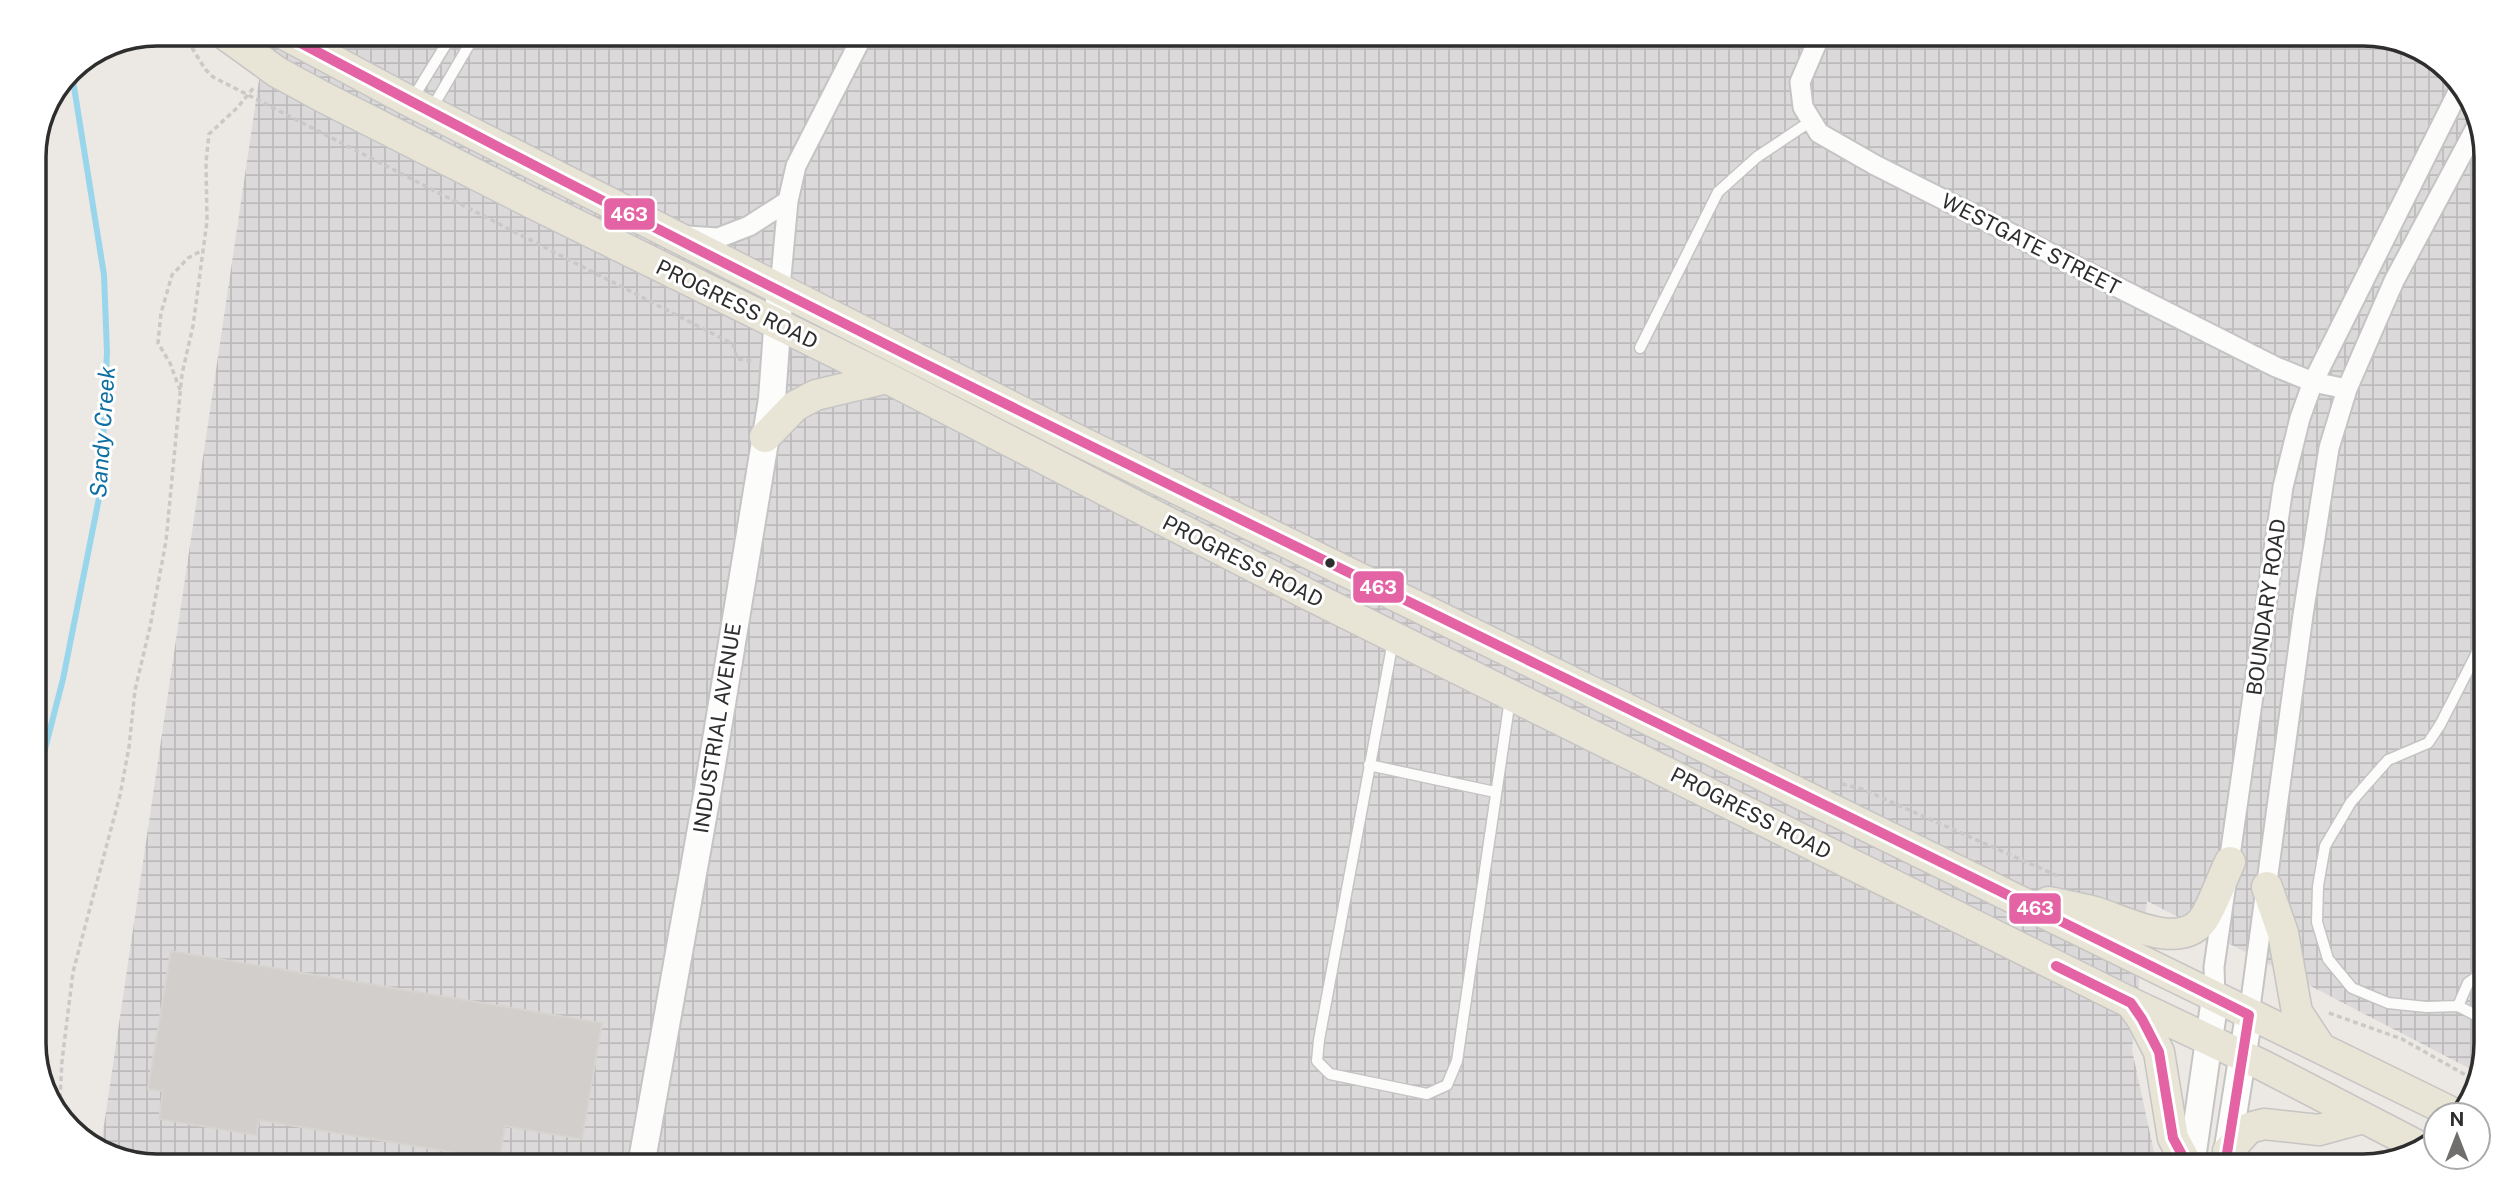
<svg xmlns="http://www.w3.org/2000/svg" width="2520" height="1199" font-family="'Public Sans',sans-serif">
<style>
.industrial{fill:url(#industrial-grid)}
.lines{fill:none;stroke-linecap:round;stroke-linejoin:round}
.stream{stroke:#99d6ec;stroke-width:6}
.building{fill:#d1cecb;stroke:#d7d4d0;stroke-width:2}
.lane-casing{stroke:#c5c4c5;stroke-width:13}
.street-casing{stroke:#c5c4c5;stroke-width:23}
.secondary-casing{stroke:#c5c4c5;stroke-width:30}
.primary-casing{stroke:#c6c5c4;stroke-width:33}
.path{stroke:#c9c9c8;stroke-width:3.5;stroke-dasharray:5 3.5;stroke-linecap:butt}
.lane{stroke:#fcfcfb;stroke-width:10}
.street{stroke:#fcfcfb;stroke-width:19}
.secondary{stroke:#fcfcfb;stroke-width:26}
.primary{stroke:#e8e4d6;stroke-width:30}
.bus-1-casing{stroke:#fff;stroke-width:16}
.bus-1{stroke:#e463a4;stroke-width:10}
.bus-dot{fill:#2e2e2e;stroke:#fff;stroke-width:2.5}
.labels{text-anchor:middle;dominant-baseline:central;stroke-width:6;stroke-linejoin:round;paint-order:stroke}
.street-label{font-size:21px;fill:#2e2e2e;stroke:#fff}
.water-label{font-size:23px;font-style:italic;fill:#0d6fa3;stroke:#fff}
.rim{fill:none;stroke:#2e2e2e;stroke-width:3.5}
.line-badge{stroke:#fff;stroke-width:2.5}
.badge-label{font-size:19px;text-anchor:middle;font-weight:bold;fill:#fff}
</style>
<defs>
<pattern id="industrial-grid" width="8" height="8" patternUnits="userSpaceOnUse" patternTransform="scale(1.75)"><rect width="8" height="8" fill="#dcd9db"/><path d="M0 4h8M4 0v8" fill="none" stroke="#bdbbbc"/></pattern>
</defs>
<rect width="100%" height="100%" fill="#ece8e4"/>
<path class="industrial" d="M266,33H2364L2418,46L2466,88L2487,149V1043L2480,1074L2147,901L2132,1050L2154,1152L2151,1166H156L102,1153L100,1152Z"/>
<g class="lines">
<path class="stream" d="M34,792L63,679L101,488L107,352L104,275L71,68"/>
</g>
<path class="building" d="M171,951L602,1023L582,1139L505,1126L499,1160L259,1120L256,1135L159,1119L163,1091L148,1089Z"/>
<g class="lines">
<g class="lane-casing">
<path id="lane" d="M413,98L453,33
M432,108L476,33
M1640,348L1718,192L1757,157L1811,121
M2487,633L2440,725L2428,743L2388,760L2351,802L2325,846L2318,886L2317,922L2328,959L2352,988L2388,1003L2426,1007L2458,1006L2487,1021
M1393,641L1319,1040L1317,1061L1330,1074L1427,1094L1447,1085L1457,1061L1510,699
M1369,765L1495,792
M2458,1006L2468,983L2477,977L2487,979
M643,1156L699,1166"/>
</g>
<g class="street-casing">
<path id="street" d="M1821,33L1800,82L1803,107L1819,133L1875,165L2276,367L2313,382L2347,389
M687,236L718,238L749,226L788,201
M780,288L788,201L796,166L864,33
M2215,998L2214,967L2283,487L2300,418L2313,382L2462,84
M2249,1015L2303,615L2329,448L2347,389L2394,281L2478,124"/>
</g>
<g class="secondary-casing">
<path id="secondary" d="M641,1166L707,795L772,399L780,288
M2191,1166L2215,998
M2225,1166L2249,1015"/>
</g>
<g class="primary-casing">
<path id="primary" d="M223,33L277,72L323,97L532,203L887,378L1307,594L2131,1003L2264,1066L2422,1148
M282,33L411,102L1073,438L2457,1115
M765,437L795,406L816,395L887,378
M2267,887L2283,933L2297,1012L2320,1047
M2048,902C2063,905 2080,908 2095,912C2122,920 2178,951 2202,921C2212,908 2222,878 2230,862
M2131,1003L2142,1019L2159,1052L2173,1138L2188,1166
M2228,1151L2249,1128L2264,1124L2319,1130L2363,1118"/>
</g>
<path class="path" d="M183,33L205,69L213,77L733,344L737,359L753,361
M180,390L170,363L158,343L161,313L172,275L188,258L201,251
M1842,784L1862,789L2060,877
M2329,1013L2402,1039L2478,1082
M59,1115L62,1061L73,972L120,795L129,747L135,690L150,627L166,541L182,374L193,326L207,221L206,162L209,134L237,108L255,86"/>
<use href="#lane" class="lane"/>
<use href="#street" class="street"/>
<use href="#secondary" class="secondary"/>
<use href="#primary" class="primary"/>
<g class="bus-1-casing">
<path id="bus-1" d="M282,33C929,379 1594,686 2249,1015L2225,1166
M2056,966L2131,1003L2142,1019L2159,1052L2173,1138L2188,1166"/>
</g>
<use href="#bus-1" class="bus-1"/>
</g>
<circle class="bus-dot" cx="1330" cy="563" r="6"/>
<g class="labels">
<g class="street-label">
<text transform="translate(2031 244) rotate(27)">WESTGATE STREET</text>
<text transform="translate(737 304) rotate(26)">PROGRESS ROAD</text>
<text transform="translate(1243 561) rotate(27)">PROGRESS ROAD</text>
<text transform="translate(2266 607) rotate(-82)">BOUNDARY ROAD</text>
<text transform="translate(717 728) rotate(-81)">INDUSTRIAL AVENUE</text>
<text transform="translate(1751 813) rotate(27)">PROGRESS ROAD</text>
</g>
<g class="water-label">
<text transform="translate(102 432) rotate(-86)">Sandy Creek</text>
</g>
</g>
<path d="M0 0H2520V1199H0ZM157 46H2363A111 111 0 0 1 2474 157V1043A111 111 0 0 1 2363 1154H157A111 111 0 0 1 46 1043V157A111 111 0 0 1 157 46Z" fill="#fff" fill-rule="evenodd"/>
<path class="rim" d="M157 46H2363A111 111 0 0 1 2474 157V1043A111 111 0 0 1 2363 1154H157A111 111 0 0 1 46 1043V157A111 111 0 0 1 157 46Z"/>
<g class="line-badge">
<rect x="603" y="197" width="53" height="34" rx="7" fill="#e463a4"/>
<rect x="1352" y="570" width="53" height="34" rx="7" fill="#e463a4"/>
<rect x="2008" y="892" width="54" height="33" rx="7" fill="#e463a4"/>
</g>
<g class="badge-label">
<text x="629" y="221">463</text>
<text x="1378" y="594">463</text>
<text x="2035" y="915">463</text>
</g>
<g transform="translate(2457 1136)"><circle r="33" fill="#ffffff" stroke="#ababab" stroke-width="2"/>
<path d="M0-5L12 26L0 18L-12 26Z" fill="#706f6e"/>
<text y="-10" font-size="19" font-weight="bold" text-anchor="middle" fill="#2e2e2e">N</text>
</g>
</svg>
